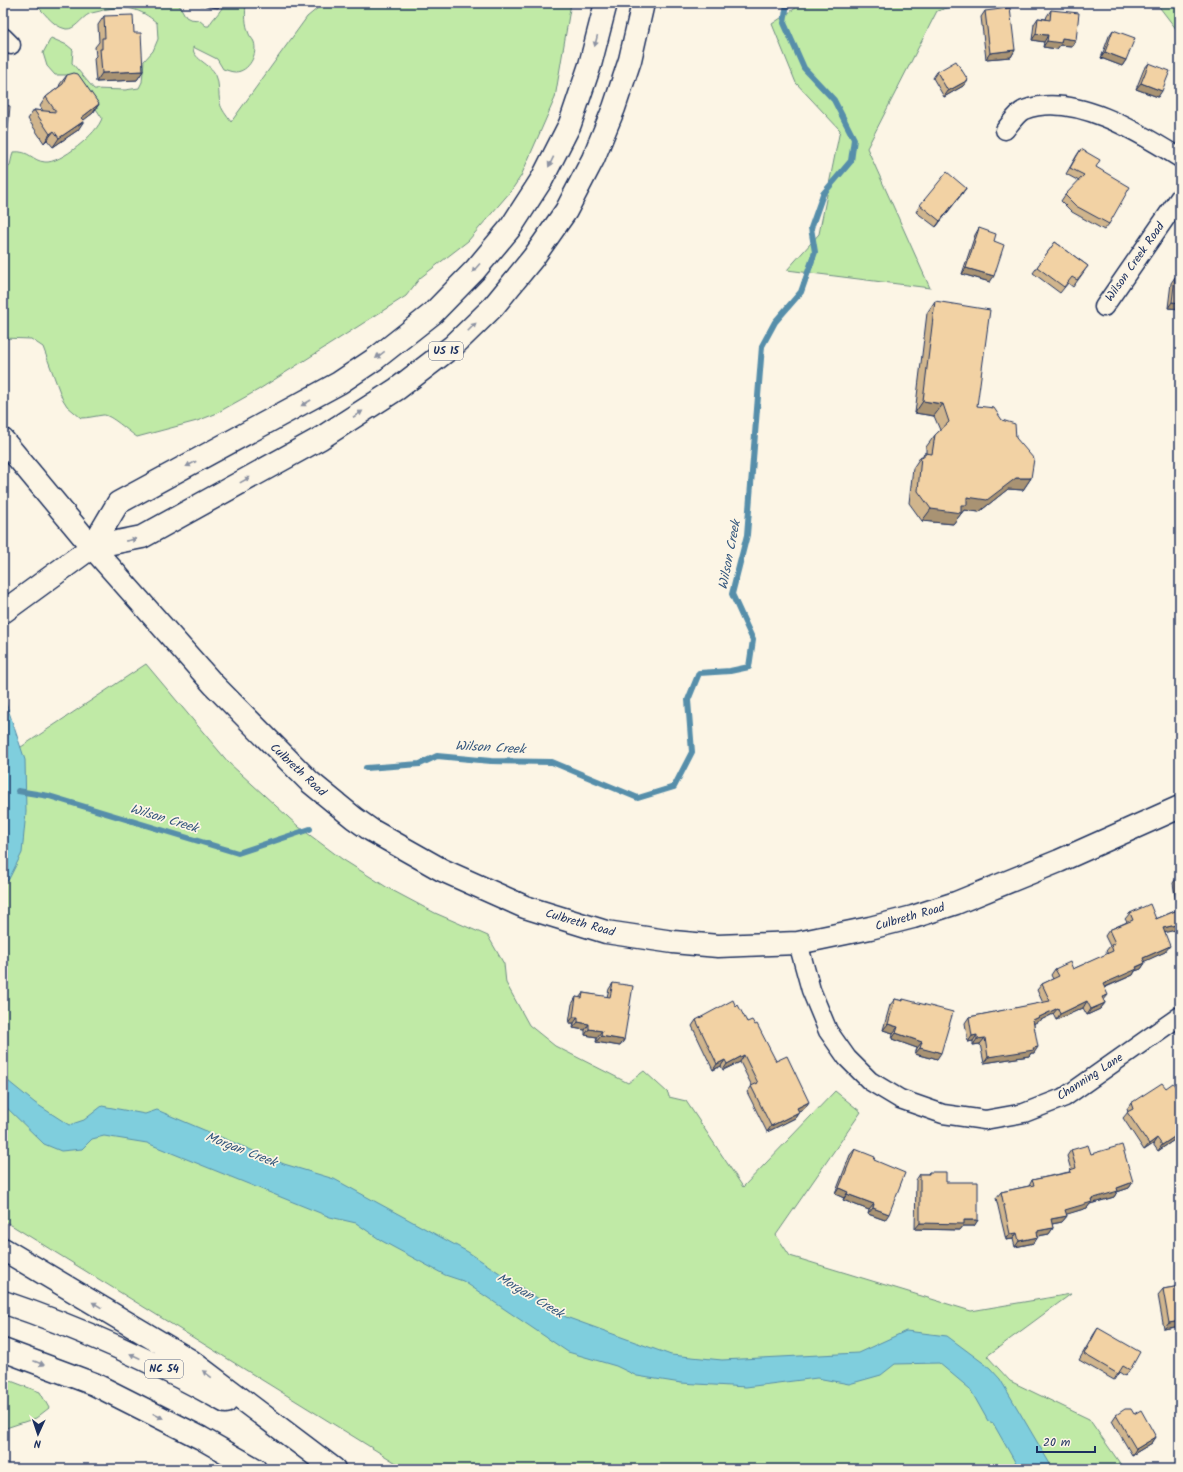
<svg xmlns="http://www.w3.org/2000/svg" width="1183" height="1472" font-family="Kalam,sans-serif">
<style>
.green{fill:#c0eaa6;stroke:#6e8c82}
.water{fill:#7fcedd;stroke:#578eaa}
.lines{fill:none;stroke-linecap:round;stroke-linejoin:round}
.stream{stroke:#578eaa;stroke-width:6}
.minor-casing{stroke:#1b2f5e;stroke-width:21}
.tertiary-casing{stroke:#1b2f5e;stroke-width:25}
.secondary-casing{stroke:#1b2f5e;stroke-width:25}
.trunk-casing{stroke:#1b2f5e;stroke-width:25}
.minor{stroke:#fcf5e5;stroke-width:18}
.tertiary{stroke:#fcf5e5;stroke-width:22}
.secondary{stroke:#fcf5e5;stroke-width:22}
.trunk{stroke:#fcf5e5;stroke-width:22}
.wall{fill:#d0b58d;stroke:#1b2f5e}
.shaded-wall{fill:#a99373;stroke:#1b2f5e}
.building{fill:#f2d2a4;stroke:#1b2f5e}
.oneway{fill:#8c92a2}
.labels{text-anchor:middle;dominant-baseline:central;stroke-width:3.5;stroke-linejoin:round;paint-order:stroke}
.shield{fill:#fcf5e5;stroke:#5e6a86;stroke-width:1}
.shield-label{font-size:11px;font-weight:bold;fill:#1b2f5e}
.street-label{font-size:12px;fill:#1b2f5e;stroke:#fcf5e5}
.water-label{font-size:13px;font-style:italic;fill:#34577e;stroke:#fcf5e5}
</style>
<rect width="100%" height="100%" fill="#fcf5e5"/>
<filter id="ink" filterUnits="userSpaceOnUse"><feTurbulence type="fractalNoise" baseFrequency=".025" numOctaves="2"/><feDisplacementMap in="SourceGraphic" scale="8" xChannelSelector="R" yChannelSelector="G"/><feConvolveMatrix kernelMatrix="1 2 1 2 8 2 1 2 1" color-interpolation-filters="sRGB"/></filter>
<g filter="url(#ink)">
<path class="green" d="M33,3H178L186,17L190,19L199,20L206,26H209C213,17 221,13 224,3H246C245,13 245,24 249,34C250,37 253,39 254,42C258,54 249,72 235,72C231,72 227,70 223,69L217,59L193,47C192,58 209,64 214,72C220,80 218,94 220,103C221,109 227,116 231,122L307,17L324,3H571L555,98L521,176L511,191L468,241L420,278L406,296L258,390L215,414L197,421L137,437C129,432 110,414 103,415C95,416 89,418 81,418L67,406L62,398L43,347L31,339L3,338V170L10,165L13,152C30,150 32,161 45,162C60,164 98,133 102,118L84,90L68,75H55L47,66L43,53L51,38L67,45L73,50L72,63L94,89L125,90L139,88L142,82L144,61L153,51L158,39L157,23C140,8 125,5 103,10C99,12 93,12 89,14C81,18 75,30 66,29C51,26 44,10 33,3Z
M803,3H964L937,11L867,148L930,288L787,270L819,234L840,130L796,83L772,24Z
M1152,3H1180V34L1157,4Z
M146,664L229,763L299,827L342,859L388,888L435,913L488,936L504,964L506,983L529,1025L555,1046L628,1083L644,1071L668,1093L669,1097L686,1101L743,1187L835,1091L861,1112L776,1235L790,1256L971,1311L1071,1294L987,1356L1010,1381L1089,1419L1124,1469H406L3,1220V759Z
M3,1378L40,1392L49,1408L36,1418L3,1429Z"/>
<path class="water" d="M3,694L25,760L26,812L22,853L9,879L3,885Z
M3,1077L35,1103L69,1125L84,1120L102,1106L145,1114L157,1110L284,1164L334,1179L468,1252L566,1317L671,1355L722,1360L858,1353L906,1331L947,1336L990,1368L1000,1379L1053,1469H1019L993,1423L988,1421L970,1389L939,1363L895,1364L881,1375L849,1384L817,1378L746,1387L681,1383L637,1376L616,1366L568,1352L463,1281L445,1275L382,1241L356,1223L330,1217L147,1143L104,1136L92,1139L82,1149L61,1151L44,1144L3,1104Z"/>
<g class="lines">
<path class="stream" d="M366,768L420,764L437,756L491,761L552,762L638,798L674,787L692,752L688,700L699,673L730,671L749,667L753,640L732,594L747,535L762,346L775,322L801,292L815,252L811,228L823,194L851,161L854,139L834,100L804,68L784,23L787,3
M18,791L49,796L238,853L310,829"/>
<g class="minor-casing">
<path id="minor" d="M3,37L11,45
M1005,130C1010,124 1017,113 1024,110C1073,91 1140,133 1180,158
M1104,307L1180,197
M798,943L811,990L828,1031L847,1058L870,1081L900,1099L943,1114L985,1120L1024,1113L1065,1097L1180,1016"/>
</g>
<g class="tertiary-casing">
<path id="tertiary" d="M92,547L214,685L310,782L354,818L371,830L442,870L525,907L606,932L673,942L718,946L798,943L870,928L913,917L956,903L1059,861L1180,807"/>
</g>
<g class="secondary-casing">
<path id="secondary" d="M3,440L92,547"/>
</g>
<g class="trunk-casing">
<path id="trunk" d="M92,547L142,537L321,438L397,389L453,346L493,307L533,258L566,211L593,159L614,108L630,60L643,3
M3,612L92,547L118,503L339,383L375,359L432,314L475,270L511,227L542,179L570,124L590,65L606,3
M3,1249L191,1361L334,1469
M3,1302C80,1328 155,1362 226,1402
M3,1350L94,1384L201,1438L255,1469"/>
</g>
<use href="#minor" class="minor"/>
<use href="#tertiary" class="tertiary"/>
<use href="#secondary" class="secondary"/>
<use href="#trunk" class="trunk"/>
</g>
<path class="wall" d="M1051,10L1072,46L1060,45L1057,49L1043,47L1044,42L1032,40L1034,24L1038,18L1046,19L1047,16Z
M985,11L1015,50L1011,57L986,59L981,17Z
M104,16L134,33L143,71L137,80L96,82L94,58L96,56L95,47L99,42L98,25Z
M1113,30L1126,60L1122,66L1101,58L1109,36Z
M1149,63L1158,97L1136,89L1144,69Z
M937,72L963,86L944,97L933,78Z
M67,75L99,104L93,113L83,120L78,130L53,147L47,140L44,143L28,119L34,110L43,111L40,106L46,97L59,87L60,84Z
M1081,149L1096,167L1109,224L1104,230L1072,212L1061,201L1065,195L1079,181L1066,174L1077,155Z
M966,188L936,227L916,212L920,205Z
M979,228L994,241L990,282L962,274L975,235Z
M1055,242L1088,266L1073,287L1068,283L1060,293L1033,273Z
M1175,277H1180V309L1168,308L1171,283Z
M935,301L977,406L1002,420L1016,438L1031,478L1023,490L1008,489L979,512L964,510L953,524L922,521L909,503L913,468L921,456L922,457L924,453H926V447L935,435L940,430L934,416L915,413L927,313Z
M1180,876V929L1165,932V952L1144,961L1145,963L1141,969L1135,971L1133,975L1104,988V1000L1105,1003L1100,1009L1087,1015L1083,1008L1056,1020L1053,1014L1034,1023V1053H1031L1029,1056L984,1063L980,1044L973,1045V1041L968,1042L965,1023L969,1017L1043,1003L1037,990L1042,984L1053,979L1051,975L1055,969H1073L1108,954L1106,951L1110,946L1105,936L1109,930L1127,922L1125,919L1130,913L1156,919L1177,910L1173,883L1177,877Z
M613,983L624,1040L620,1046L596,1042L597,1037L585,1035V1030L573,1028L574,1023H569L572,1004L576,997L579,998L583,993L607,997L609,989Z
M895,999L902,1001L903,999L937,1059L931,1057L930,1058L915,1054L917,1048L892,1039L893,1033L883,1030L890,1005Z
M736,1007L776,1061L805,1108L799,1111V1112L795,1118L767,1132L747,1092L752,1086L740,1062L723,1070L721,1066L713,1070L692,1026L696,1020Z
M1166,1088L1179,1092L1180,1091V1136L1158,1151L1153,1144L1144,1150L1123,1118L1128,1112L1127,1109L1131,1103Z
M855,1149L874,1160L885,1220L868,1214L869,1210L843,1200L844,1198L835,1194L850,1155Z
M1071,1150L1091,1154L1133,1182L1129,1188L1117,1192L1114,1197L1090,1204L1087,1208L1066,1214L1067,1216L1062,1222L1052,1224L1053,1228L1049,1234L1038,1236L1034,1243L1015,1247L1013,1239L1006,1240L996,1198L1001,1192L1029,1186L1032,1180L1069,1172L1071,1170L1067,1156Z
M929,1172L946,1182L978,1220L974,1226H963L960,1230L915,1229L916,1180L920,1174H928Z
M1180,1286V1326L1164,1329L1158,1295L1163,1289Z
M1098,1328L1130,1370L1125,1376L1119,1372L1114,1380L1079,1360L1094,1334Z
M1134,1414L1156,1437L1152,1443L1132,1455L1112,1421L1116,1415Z"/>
<path class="shaded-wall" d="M190,3H222L218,8Z
M1036,34L1048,35L1044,42L1032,40Z
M1062,38L1076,40L1072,46L1060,45L1057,49L1043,47L1047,41Z
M1015,50L1011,57L986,59L990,53Z
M1105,52L1126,60L1122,66L1101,58Z
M143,71L137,80L96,82L102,73Z
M968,80L963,86L944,97L948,91Z
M1141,83L1162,91L1158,97L1136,89Z
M99,104L93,113L75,127L81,118Z
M84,121L78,130L53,147L59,138Z
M54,131L47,140L44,143L50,134Z
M3,140H7L3,146Z
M966,188L962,194L936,227L940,221Z
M966,268L994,276L990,282L962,274Z
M1172,302L1180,303V309L1168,308Z
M923,401L943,404L934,416L915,413Z
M1016,478H1031L1023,490L1008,489L979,512L964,510L953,524L922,521L931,509Z
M1180,924V929L1159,934L1163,928Z
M1170,946L1165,952L1139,964L1143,958Z
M1145,963L1141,969L1135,971L1133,975L1098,990L1103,984Z
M1108,995L1103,1001L1102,997Z
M1087,1001L1083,1008L1056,1020L1060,1014Z
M1105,1003L1100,1009L1087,1015L1091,1009Z
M1058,1008L1053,1014L1029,1026L1033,1020Z
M573,1017H578L574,1023H569Z
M578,1022L589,1024L585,1030L573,1028Z
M888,1024L898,1027L893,1033L883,1030Z
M589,1029L602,1031L597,1037L585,1035Z
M896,1033L922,1042L917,1048L892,1039Z
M977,1035L973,1041L968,1042L972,1036Z
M601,1036L624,1040L620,1046L596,1042Z
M985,1038L980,1044L973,1045L977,1039Z
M1038,1047L1034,1053H1031L1029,1056L984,1063L988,1057Z
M920,1048L935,1051L941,1053L937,1059L931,1057L930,1058L915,1054Z
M744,1055L740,1062L723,1070L727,1064Z
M725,1060L721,1066L713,1070L717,1064Z
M809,1102L805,1108L793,1114L797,1108Z
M799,1112L795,1118L767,1132L771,1126Z
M1180,1133V1136L1158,1151L1162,1145Z
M1157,1138L1153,1144L1144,1150L1149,1144Z
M1133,1182L1129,1188L1117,1192L1114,1197L1090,1204L1087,1208L1061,1216L1065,1210L1117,1188Z
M839,1188L848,1192L844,1198L835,1194Z
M847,1194L874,1204L869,1210L843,1200Z
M873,1208L889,1214L885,1220L868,1214Z
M1067,1216L1062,1222L1047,1225L1051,1219Z
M964,1220H978L974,1226H963L960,1230L915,1229L920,1223Z
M1053,1228L1049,1234L1032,1237L1037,1231Z
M1017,1233L1013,1239L1006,1240L1010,1234Z
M1038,1237L1034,1243L1015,1247L1019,1241Z
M1180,1321V1326L1164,1329L1169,1323Z
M1156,1437L1152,1443L1132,1455L1136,1449Z"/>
<path class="building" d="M1010,8L1015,50L990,53L985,11Z
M1051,10L1079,13L1076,40L1062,38L1061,43L1047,41L1048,35L1036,34L1038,18L1050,20Z
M133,15L134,33H141L143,71L102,73L100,49H102V38H105L104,16Z
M1113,30L1135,38L1126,60L1105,52Z
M956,61L968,80L948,91L937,72Z
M1149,63L1170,71L1162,91L1141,83Z
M74,73L78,74L99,104L81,118L84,121L59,138L54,131L50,134L34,110L56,112L46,97L63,84L67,75Z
M3,105L10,106L7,140H3Z
M1081,149L1100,160L1096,167L1130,187L1109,224L1076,206L1065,195L1084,175L1070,168Z
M947,172L966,188L940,221L920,205Z
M979,228L996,234L994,241L1004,245L994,276L966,268Z
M1055,242L1088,266L1077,280L1072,277L1064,287L1037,267Z
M1175,277H1180V303L1172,302Z
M935,301L990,310L977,406L994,408L1002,420L1015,424L1016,438L1034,459L1031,478H1016L987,500L967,497V505H961V513L931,509L918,491L921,456L924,457V453L932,454L935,435L949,422L943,404L923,401Z
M1180,876V894L1177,877Z
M1150,904L1156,919L1180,909V924L1163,928L1170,946L1143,958L1145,963L1136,967L1137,969L1103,984L1108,995L1102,997L1105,1003L1091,1009L1087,1001L1060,1014L1058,1008L1033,1020L1038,1047L1033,1048L1034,1050L988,1057L985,1038L977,1039V1035L972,1036L969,1017L1050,1001L1042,984L1059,976L1055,969L1070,962L1073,969L1113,951L1111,945L1115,943L1109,930L1133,920L1130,913Z
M613,983L633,986L624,1040L601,1036L602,1031L589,1029V1024L578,1022V1017H573L576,997L582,998L583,993L610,997Z
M895,999L903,1001V999L953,1012L941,1053L935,1051V1052L920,1048L922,1042L896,1033L898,1027L888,1024Z
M733,1000L736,1007L738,1005L747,1022L752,1020L755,1025L757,1024L776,1061L787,1056L809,1102L797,1108L799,1112L771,1126L751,1086L758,1083L744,1055L727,1064L725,1060L717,1064L696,1020Z
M1162,1083L1166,1088L1173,1083L1179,1092L1180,1091V1133L1162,1145L1157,1138L1149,1144L1127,1112L1133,1109L1131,1103Z
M1088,1145L1091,1154L1122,1145L1133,1182L1117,1188L1118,1191L1091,1199L1092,1202L1065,1210L1067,1216L1051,1219L1053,1228L1037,1231L1038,1237L1019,1241L1017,1233L1010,1234L1001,1192L1034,1185L1032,1180L1071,1172L1070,1170L1076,1168L1071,1150Z
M855,1149L875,1157L874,1160L905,1173L889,1214L873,1208L874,1204L847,1194L848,1192L839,1188Z
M929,1172H946V1182H978V1220H964V1224L920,1223V1174H929Z
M1180,1286V1321L1169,1323L1163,1289Z
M1098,1328L1140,1352L1130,1370L1123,1366L1118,1374L1084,1354Z
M1125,1409H1131L1134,1414L1141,1410L1156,1437L1136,1449L1116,1415Z
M1180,1465V1469H1177Z"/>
<defs><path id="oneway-solid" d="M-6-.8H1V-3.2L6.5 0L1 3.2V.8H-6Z"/></defs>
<g class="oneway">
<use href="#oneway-solid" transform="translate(596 41) rotate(104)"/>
<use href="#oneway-solid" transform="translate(551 162) rotate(116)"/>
<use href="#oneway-solid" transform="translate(476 268) rotate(132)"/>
<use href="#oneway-solid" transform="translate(472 327) rotate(-45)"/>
<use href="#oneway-solid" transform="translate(380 355) rotate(142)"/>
<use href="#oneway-solid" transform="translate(306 403) rotate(150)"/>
<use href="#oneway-solid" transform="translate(358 414) rotate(-33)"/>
<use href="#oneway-solid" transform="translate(191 464) rotate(152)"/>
<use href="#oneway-solid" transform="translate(245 480) rotate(-29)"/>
<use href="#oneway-solid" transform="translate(131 540) rotate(-11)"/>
<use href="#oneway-solid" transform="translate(97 1305) rotate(-149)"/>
<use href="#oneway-solid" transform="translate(135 1356) rotate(-155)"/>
<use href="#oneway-solid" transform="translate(39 1363) rotate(21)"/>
<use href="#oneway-solid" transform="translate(207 1374) rotate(-143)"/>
<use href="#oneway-solid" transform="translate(158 1416) rotate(26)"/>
</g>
</g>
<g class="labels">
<g class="shield">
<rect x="429" y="342" width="34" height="18" rx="3"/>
<rect x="145" y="1360" width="38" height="18" rx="3"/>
</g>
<g class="shield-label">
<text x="446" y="351">US 15</text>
<text x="164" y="1369">NC 54</text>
</g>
<g class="street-label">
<text transform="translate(1135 262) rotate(-55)">Wilson Creek Road</text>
<text transform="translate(298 770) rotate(43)">Culbreth Road</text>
<text transform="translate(910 917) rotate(-16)">Culbreth Road</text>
<text transform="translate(580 923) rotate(16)">Culbreth Road</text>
<text transform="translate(1090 1077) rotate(-33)">Channing Lane</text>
</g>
<g class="water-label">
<text transform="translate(730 555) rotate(-79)">Wilson Creek</text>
<text transform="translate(490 748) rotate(3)">Wilson Creek</text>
<text transform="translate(164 819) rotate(17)">Wilson Creek</text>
<text transform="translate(241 1150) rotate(21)">Morgan Creek</text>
<text transform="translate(530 1296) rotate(31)">Morgan Creek</text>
</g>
</g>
<rect width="1183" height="1472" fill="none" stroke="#fcf5e5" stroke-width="16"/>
<rect x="8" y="8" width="1167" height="1456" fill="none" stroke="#1b2f5e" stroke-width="1.5" filter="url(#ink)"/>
<g transform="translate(38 1434) rotate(183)" stroke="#fcf5e5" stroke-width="3" paint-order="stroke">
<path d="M0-3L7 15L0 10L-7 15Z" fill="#1b2f5e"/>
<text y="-6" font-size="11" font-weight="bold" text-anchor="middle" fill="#1b2f5e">N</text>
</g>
<path d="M1037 1446v6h58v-6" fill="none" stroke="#1b2f5e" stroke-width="2"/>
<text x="1043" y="1446" font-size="12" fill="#1b2f5e" stroke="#fcf5e5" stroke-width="3" paint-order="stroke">20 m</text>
</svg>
